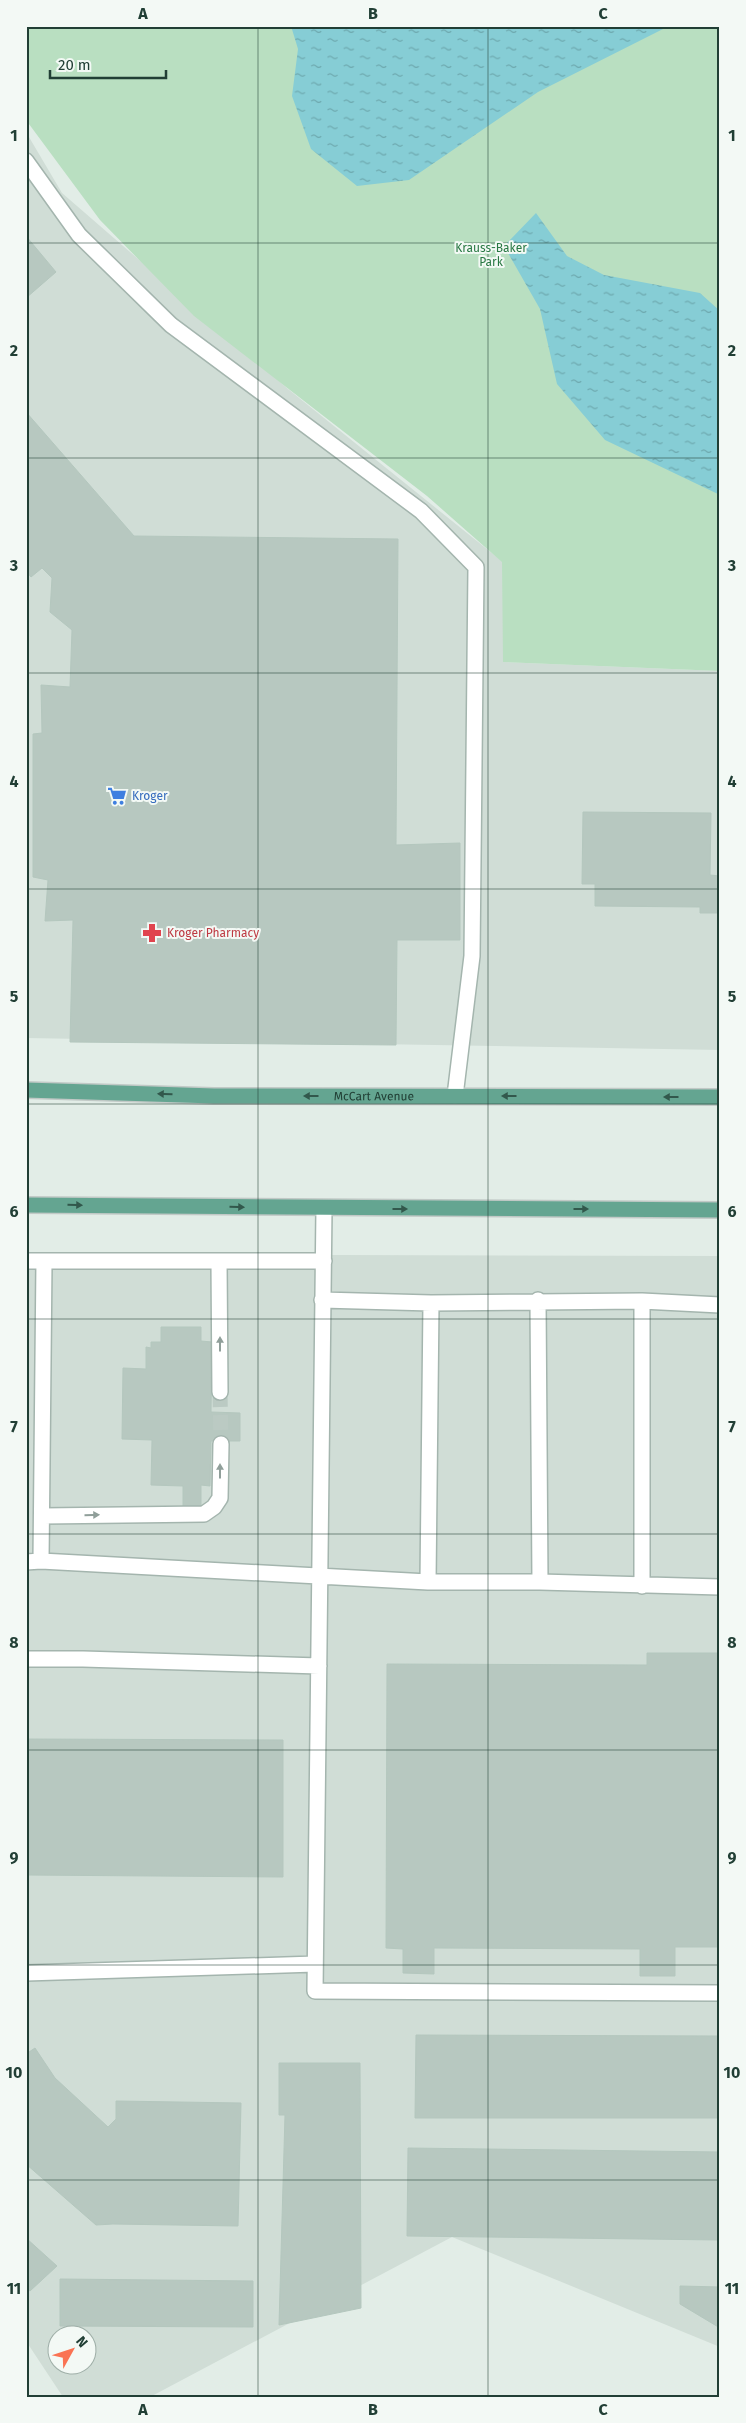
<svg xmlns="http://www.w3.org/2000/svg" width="746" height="2423" font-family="'Fira Sans',sans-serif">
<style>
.built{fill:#d0ddd6;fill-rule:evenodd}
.green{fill:#b9dfc1}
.water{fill:url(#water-ripples)}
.building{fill:#b7c8c0;stroke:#b4c7be}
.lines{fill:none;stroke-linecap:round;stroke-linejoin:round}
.minor-tunnel{stroke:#bbcac3;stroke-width:15;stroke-dasharray:15 8;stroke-linecap:butt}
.minor-casing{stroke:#a4b5ae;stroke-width:18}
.major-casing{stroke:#c1c9c6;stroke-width:18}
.minor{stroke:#fff;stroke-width:15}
.major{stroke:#64a591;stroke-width:15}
.oneway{fill:#32584c}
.oneway2{fill:#909f9a}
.grid{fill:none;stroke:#213f35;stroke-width:1;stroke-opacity:0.55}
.labels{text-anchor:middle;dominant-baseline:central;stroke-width:4;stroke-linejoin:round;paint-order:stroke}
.park-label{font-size:12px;fill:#287843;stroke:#f3f9f5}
.shop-label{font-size:12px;fill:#366cbe;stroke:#f3f9f5;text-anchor:start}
.health-label{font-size:12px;fill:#be3a42;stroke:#f3f9f5;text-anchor:start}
.street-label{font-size:12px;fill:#213f35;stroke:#f3f9f5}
.neatline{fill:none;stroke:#213f35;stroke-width:2}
.grid-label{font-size:16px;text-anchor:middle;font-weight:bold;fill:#213f35}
</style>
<defs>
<pattern id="water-ripples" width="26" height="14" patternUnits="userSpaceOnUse" patternTransform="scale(1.25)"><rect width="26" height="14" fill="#86cdd5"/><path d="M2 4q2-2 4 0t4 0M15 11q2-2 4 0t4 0" fill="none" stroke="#6da8ae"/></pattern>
</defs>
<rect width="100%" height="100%" fill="#e2ede7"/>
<path class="built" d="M26,132L62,193L288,389L503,562V662L720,671V1050L26,1038Z
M26,1254L720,1256V2347L452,2237L150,2397H63L26,2341ZM58,2336H88V2366H58Z"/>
<path class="green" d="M26,26H720V671L503,662L502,562L427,496L194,316L100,220L26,120Z"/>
<path class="water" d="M291,26H669L538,92L409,180L357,186L311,149L292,96L298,49Z
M536,213L567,256L604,275L700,293L720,311V495L605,440L557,384L540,309L504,246Z"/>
<path class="building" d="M26,236L56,272L26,298Z
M26,412L134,536L398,539L396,845L460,843V940H397L396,1045L70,1042L73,920L45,921L48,880L33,877V734L42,733L41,685L70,687L72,630L50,612L52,578L42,568L31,577L26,571Z
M583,812L711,813L710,875L720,876V913H700V907L595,906V884H582Z
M161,1327H201V1341L212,1342L211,1412L240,1413V1441H211L210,1486L201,1485V1508L183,1507V1486L151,1485L152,1440L122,1439L123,1368L146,1369V1347L151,1348V1342H161Z
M647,1653H720V1947H675V1976H640V1949L434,1948V1974L403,1973V1949L386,1948L387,1664L647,1665Z
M26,1739L283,1740V1877L26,1875Z
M416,2035L720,2036V2118H415Z
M35,2048L55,2078L108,2127L116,2119V2101L241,2103L238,2226L113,2224L96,2225L26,2164V2054Z
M279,2063H360L361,2308L279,2325L285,2115H279Z
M408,2148L720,2152V2240L407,2236Z
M26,2238L57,2266L30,2291L26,2288Z
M60,2279L253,2281V2327L60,2326Z
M680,2286L720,2287V2328L680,2304Z"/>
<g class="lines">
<path class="minor-tunnel" d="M220,1392L221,1444"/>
<g class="minor-casing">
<path id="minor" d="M26,161L79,235L171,325L421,511L476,567L472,956L455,1096
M324,1208L315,1991L720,1993
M26,1261H324
M219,1261L220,1392
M322,1300L431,1303L642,1301L720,1305
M538,1300L540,1582
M642,1301V1586
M43,1516L204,1514L214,1507L220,1498L221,1444
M41,1561L44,1261
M26,1562L41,1561L428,1582H540L720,1587
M428,1582L431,1303
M26,1659H83L319,1666
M26,1973L315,1964"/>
</g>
<g class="major-casing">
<g id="major">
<path id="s1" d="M26,1090L214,1096L720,1097"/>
<path d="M26,1205L720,1210"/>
</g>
</g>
<use href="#minor" class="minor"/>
<use href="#major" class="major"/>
</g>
<defs><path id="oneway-solid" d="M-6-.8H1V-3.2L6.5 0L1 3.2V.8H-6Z" transform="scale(1.25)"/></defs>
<g class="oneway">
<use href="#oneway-solid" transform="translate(165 1094) rotate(-178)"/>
<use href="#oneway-solid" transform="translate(311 1096) rotate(180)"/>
<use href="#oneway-solid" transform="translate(509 1096) rotate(-180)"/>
<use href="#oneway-solid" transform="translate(671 1097) rotate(-180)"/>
<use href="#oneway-solid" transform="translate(75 1205) rotate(1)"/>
<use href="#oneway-solid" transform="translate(237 1207) rotate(1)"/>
<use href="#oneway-solid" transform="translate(400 1209)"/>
<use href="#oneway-solid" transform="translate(581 1209)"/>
</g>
<g class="oneway2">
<use href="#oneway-solid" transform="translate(220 1344) rotate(-90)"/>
<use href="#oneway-solid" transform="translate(220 1471) rotate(-90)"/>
<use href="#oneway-solid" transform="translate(92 1515) rotate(-1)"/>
</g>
<path class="grid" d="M258,26V2397M488,26V2397M26,243H720M26,458H720M26,673H720M26,889H720M26,1104H720M26,1319H720M26,1534H720M26,1750H720M26,1965H720M26,2180H720"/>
<defs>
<g id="supermarket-bare" transform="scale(1.5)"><path d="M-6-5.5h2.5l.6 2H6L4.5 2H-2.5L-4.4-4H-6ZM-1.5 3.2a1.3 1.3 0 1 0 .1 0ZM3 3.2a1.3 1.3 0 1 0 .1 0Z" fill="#3f7fe0" stroke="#f3f9f5" stroke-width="2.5" paint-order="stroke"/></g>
<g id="pharmacy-bare" transform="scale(1.5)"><path d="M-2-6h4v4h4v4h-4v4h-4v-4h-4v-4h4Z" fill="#e0444e" stroke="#f3f9f5" stroke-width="2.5" paint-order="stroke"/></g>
</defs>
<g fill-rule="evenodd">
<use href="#supermarket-bare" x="117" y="796"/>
<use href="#pharmacy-bare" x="152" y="933"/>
</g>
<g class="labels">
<g class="park-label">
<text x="491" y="248">Krauss-Baker<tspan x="491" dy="14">Park</tspan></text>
</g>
<g class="shop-label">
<text x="132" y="796">Kroger</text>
</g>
<g class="health-label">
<text x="167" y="933">Kroger Pharmacy</text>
</g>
<g class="street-label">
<text stroke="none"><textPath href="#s1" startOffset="348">McCart Avenue</textPath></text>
</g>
</g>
<rect width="746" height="2423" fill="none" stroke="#f3f9f5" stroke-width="55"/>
<g transform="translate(72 2350) rotate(50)"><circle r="24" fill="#f3f9f5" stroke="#9fafa8"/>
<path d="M0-4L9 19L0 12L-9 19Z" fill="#fa7353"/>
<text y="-8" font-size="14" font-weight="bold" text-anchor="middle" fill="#213f35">N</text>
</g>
<path d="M50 70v8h116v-8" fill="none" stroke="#213f35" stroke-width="2.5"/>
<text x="58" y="70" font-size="15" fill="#213f35" stroke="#f3f9f5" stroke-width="4" paint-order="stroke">20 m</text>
<rect x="28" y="28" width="690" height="2368" class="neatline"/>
<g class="grid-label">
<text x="143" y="19">A</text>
<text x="373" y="19">B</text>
<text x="603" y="19">C</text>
<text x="14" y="141">1</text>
<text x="732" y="141">1</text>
<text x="14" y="356">2</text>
<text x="732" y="356">2</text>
<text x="14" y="571">3</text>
<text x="732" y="571">3</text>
<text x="14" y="787">4</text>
<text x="732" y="787">4</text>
<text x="14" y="1002">5</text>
<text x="732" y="1002">5</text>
<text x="14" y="1217">6</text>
<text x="732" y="1217">6</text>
<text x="14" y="1432">7</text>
<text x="732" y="1432">7</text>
<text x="14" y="1648">8</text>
<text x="732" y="1648">8</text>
<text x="14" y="1863">9</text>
<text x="732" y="1863">9</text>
<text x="14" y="2078">10</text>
<text x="732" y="2078">10</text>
<text x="14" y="2294">11</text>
<text x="732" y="2294">11</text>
<text x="143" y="2415">A</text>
<text x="373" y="2415">B</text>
<text x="603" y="2415">C</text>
</g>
</svg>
